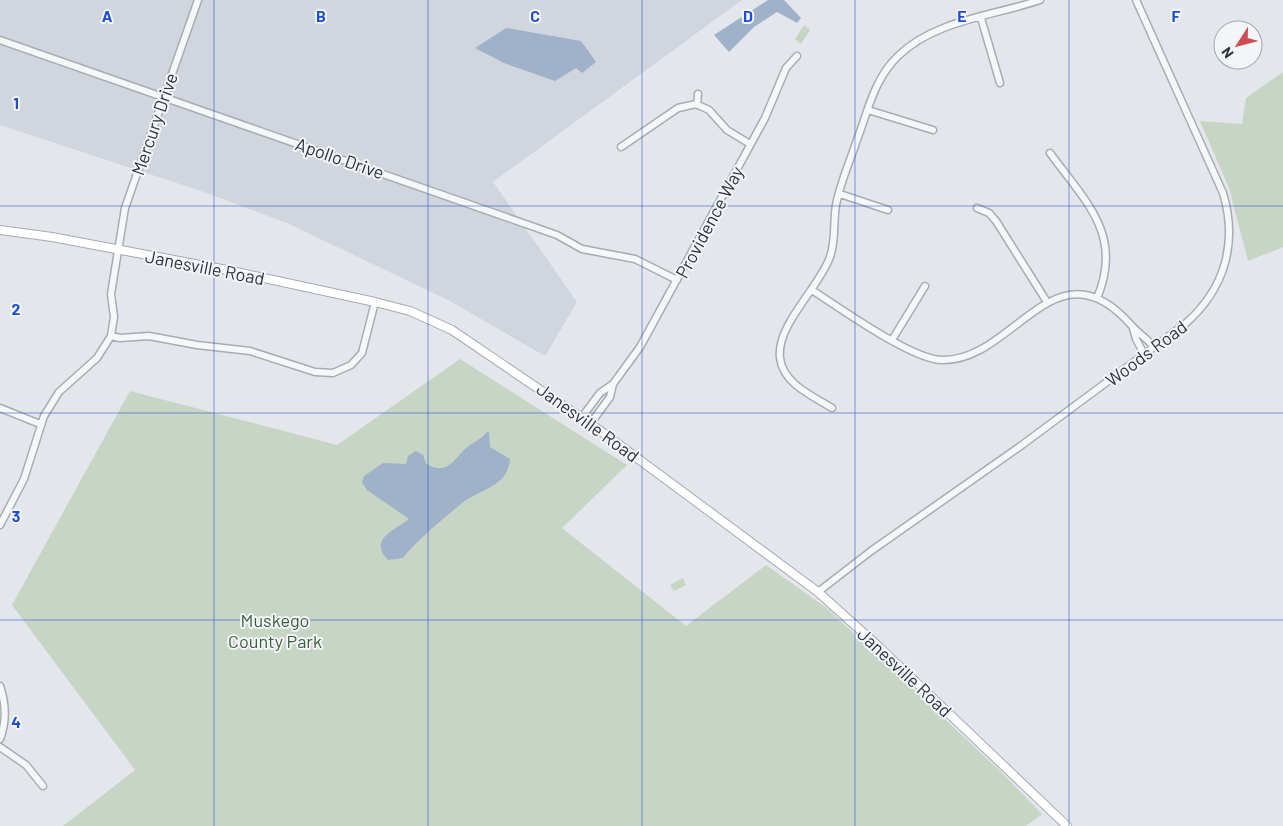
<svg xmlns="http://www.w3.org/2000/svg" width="1283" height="826" font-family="Barlow,sans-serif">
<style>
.built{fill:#d1d5dd}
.green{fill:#c7d5c5}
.water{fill:#a0b1ca}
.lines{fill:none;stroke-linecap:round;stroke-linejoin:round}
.minor-casing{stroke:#a8acb5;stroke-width:9}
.major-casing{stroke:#a3a9b6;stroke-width:10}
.minor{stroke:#f6f7f9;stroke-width:6}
.major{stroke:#fff;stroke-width:8}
.grid{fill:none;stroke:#1d4ed8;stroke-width:1;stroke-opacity:0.55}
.labels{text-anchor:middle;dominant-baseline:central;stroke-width:4;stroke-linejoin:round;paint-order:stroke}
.street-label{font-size:18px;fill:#2b3243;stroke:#f3f5f8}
.park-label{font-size:18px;fill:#3d5e39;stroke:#f3f5f8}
.grid-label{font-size:16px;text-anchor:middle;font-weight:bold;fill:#1d4ed8;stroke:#f3f5f8;stroke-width:4;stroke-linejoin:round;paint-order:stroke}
</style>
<rect width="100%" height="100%" fill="#e3e6eb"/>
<path class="built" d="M0,0H742L493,182L577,302L545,356L448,300L289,224L207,193L0,125Z"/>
<path class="green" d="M804,25L810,30L801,44L795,39Z
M1283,72V247L1248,261L1229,188L1200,121L1242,124L1246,98Z
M460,359L627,465L562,528L686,626L766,565L828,609L1001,772L1042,814L1026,826H63L135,770L12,605L130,391L337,445Z
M683,578L686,585L674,591L670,585Z"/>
<path class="water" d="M768,0H784L801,18L797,23L777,12L754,27L729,52L714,35Z
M506,28L581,41L596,62L582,73L576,68L555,81L504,63L475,48Z
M487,432H489L490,447L510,459C508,487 480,489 462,503C444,518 417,540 403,558L388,560C368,539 394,531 409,519L367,490L362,482L364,476L383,463L406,464L408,456L416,451L423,455L426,464C447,475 452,462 465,449C472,442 480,441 487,432Z"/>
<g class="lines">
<g class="minor-casing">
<path id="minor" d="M981,18L1000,83
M0,40L557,235L582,249L635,259L677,280
M697,105L698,94
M868,110L933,130
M621,147L678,108L696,104L709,110L727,130L750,144
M1050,153C1085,201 1124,235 1097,298
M840,194L888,210
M977,208L989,213L996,221L1047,302
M812,290C841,309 910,358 941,360C1014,363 1055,237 1132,326C1139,334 1148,339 1154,347
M1133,328L1136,339L1144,354
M111,336L120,338L149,336L197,345L250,351L315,372L333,373L351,365L362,353L375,302
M892,340L925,286
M0,408L40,424
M832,408C813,396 783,384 780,358C776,325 819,288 830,257C836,240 833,223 836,205C840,183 850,161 857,140C868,111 874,79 898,56C935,20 993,16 1040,0
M582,417L600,393L613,384L640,347L765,118L786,68L797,56
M591,423L610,397L613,384
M0,525L24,479L44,416L59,392L97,358L111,336L114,317L111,294L125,208L198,0
M818,592L871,551L1022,445L1185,324C1225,289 1238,243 1223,193L1136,0
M0,686C6,704 7,721 0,739
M0,747L26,765L43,786"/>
</g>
<g class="major-casing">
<path id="major" d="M0,230L52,237L227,270L375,302L410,311L452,330L602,432L818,592L878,646L1067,826"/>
</g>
<use href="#minor" class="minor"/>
<use href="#major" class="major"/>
</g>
<path class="grid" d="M214,0V826M428,0V826M642,0V826M855,0V826M1069,0V826M0,206H1283M0,413H1283M0,620H1283"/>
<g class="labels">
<g class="street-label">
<text transform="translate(154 124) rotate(-71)">Mercury Drive</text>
<text transform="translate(340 158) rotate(19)">Apollo Drive</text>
<text transform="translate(709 222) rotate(-62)">Providence Way</text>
<text transform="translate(205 267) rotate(11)">Janesville Road</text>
<text transform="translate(1146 353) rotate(-37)">Woods Road</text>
<text transform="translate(588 422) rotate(36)">Janesville Road</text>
<text transform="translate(905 672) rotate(43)">Janesville Road</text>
</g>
<g class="park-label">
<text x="275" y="620">Muskego<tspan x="275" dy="21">County Park</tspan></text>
</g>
</g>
<g class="grid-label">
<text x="107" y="22">A</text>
<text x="321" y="22">B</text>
<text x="535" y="22">C</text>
<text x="748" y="22">D</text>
<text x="962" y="22">E</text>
<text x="1176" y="22">F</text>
<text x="16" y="109">1</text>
<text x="16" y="315">2</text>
<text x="16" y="522">3</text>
<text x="16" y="728">4</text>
</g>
<g transform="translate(1238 45) rotate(234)"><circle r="24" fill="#f3f5f8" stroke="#a3a7b0"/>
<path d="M0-4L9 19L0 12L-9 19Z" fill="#cb4d56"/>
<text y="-8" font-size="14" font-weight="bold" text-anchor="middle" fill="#2b3243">N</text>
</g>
</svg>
